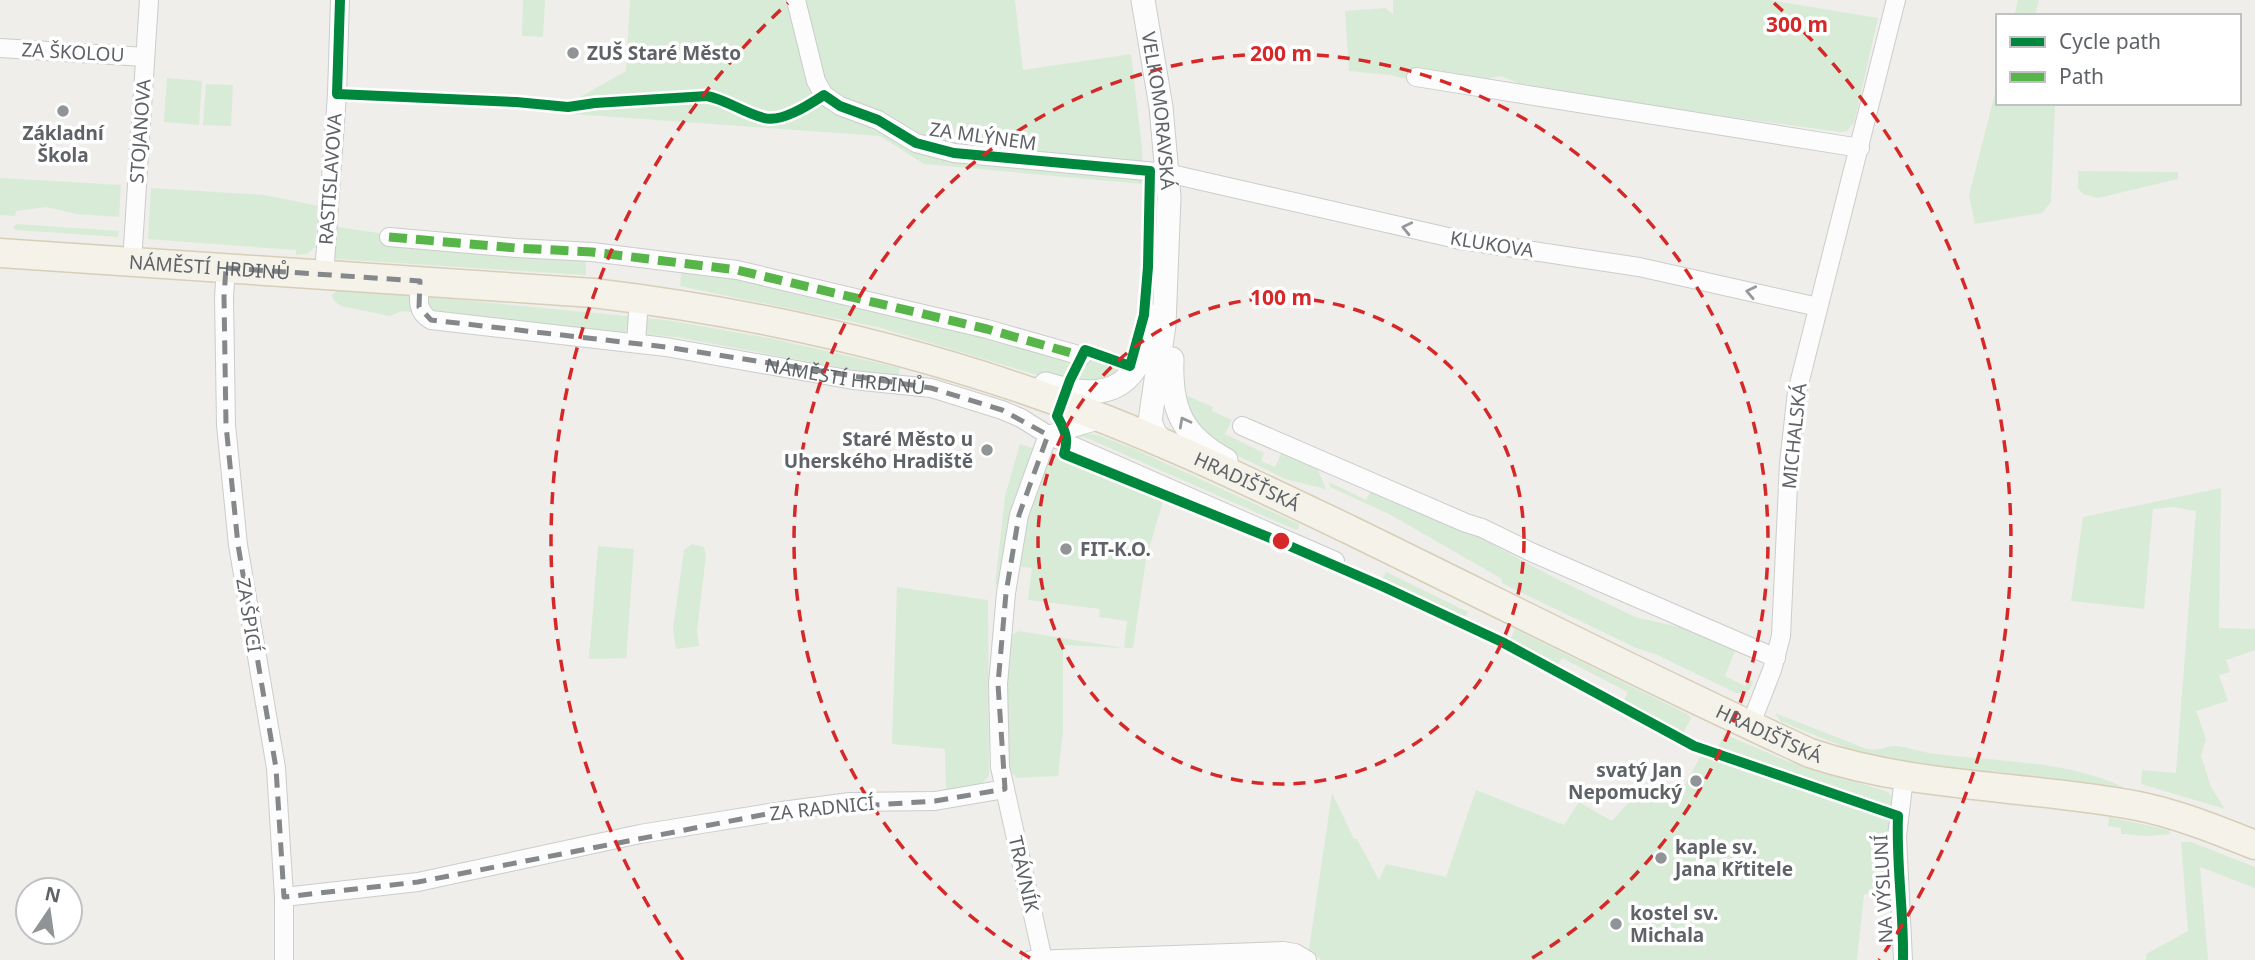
<svg xmlns="http://www.w3.org/2000/svg" width="2255" height="960" font-family="'Noto Sans',sans-serif">
<style>
.green{fill:#d8ebd6}
.lines{fill:none;stroke-linecap:round;stroke-linejoin:round}
.minor-casing{stroke:#cbcccc;stroke-width:20}
.tertiary-casing{stroke:#cbcccc;stroke-width:25}
.primary-casing{stroke:#d7ceb8;stroke-width:31}
.minor{stroke:#fdfcfc;stroke-width:18}
.tertiary{stroke:#fdfcfc;stroke-width:23}
.primary{stroke:#f4f2e9;stroke-width:28}
.quiet{stroke:#58b549;stroke-width:9;stroke-dasharray:18 9;stroke-linecap:butt}
.cycleway-casing{stroke:#fff;stroke-width:15}
.cycleway{stroke:#00873e;stroke-width:10}
.oneway{stroke:#96999c}
.marked{fill:none;stroke:#84888a;stroke-width:5;stroke-dasharray:14 9;stroke-linejoin:round}
.ring{fill:none;stroke:#d62828;stroke-width:3.5;stroke-dasharray:12 9}
.poi-dot{fill:#919496;stroke:#fff;stroke-width:2.5}
.labels{text-anchor:middle;dominant-baseline:central;stroke-width:7;stroke-linejoin:round;paint-order:stroke}
.street-label{font-size:19px;fill:#5f6368;stroke:#fff}
.poi-label{font-size:19px;font-weight:bold;fill:#5f6368;stroke:#fff;text-anchor:start}
.centre{fill:#d62828;stroke:#fff;stroke-width:3.5}
.ring-label{font-size:21px;text-anchor:middle;font-weight:bold;fill:#d62828;stroke:#fff;stroke-width:7;stroke-linejoin:round;paint-order:stroke}
</style>
<rect width="100%" height="100%" fill="#efeeea"/>
<path class="green" d="M523,0H545L543,37L522,36Z
M630,0H1015L1023,70L1131,54L1142,148L1143,184L924,164L880,136L573,114L568,104L626,71Z
M1393,0H1769L1878,18L1854,123L1847,131L1840,132L1656,107L1518,83L1501,76L1482,80L1410,68L1405,79L1391,75L1349,71L1345,11L1385,8L1393,14Z
M2018,0H2039L2035,16H2014Z
M167,78L202,81L199,125L164,122Z
M1998,82V103H2055L2051,202L2042,213L1975,224L1969,195Z
M206,84L233,85L231,126L203,125Z
M2078,171L2178,172V179L2098,198L2083,194L2078,188Z
M0,178L121,185L119,217L77,214L46,207L16,211L15,216L0,215Z
M151,188L264,195L319,206L315,247L307,254L296,255V250L148,239Z
M16,224L119,231L118,237L16,230L13,227Z
M332,226L385,234L586,256V275L336,259L332,254Z
M682,267L736,274L1073,360L1100,359L1127,370L1113,382H1060L878,327L680,286Z
M340,288L666,320L774,339L900,368L898,378L676,337L402,311L390,316L341,306L334,301L332,295Z
M1183,394L1213,407L1212,411L1232,420L1225,434L1264,453L1261,461L1275,467L1282,452L1315,463L1326,489L1285,479L1222,448L1197,429Z
M1083,433L1098,435L1134,449L1299,524V528L1296,530L1087,438L1076,436Z
M1020,444L1036,449L1001,580L995,586L1005,496Z
M1051,454L1164,498L1146,559L1133,648H1124L1064,645H1063V731L1058,776L1017,778L1009,771L1007,765L1006,670L1010,636L1018,631L1124,648L1127,621L1099,617L1100,609L1028,600L1032,568L1021,567L1023,527Z
M1329,482L1366,500L1372,488L1478,537L1553,577L1635,617L1706,633L1737,646L1725,676L1745,686L1749,680L1753,681C1752,691 1744,694 1736,693L1655,654L1636,648L1502,583V579L1389,514L1330,487Z
M2221,488L2219,628L2255,629V650L2226,660L2230,672L2219,675L2228,701L2196,711L2206,739L2201,756L2211,787L2225,809L2141,784L2142,770L2176,773L2196,511L2173,507L2153,509L2144,609L2071,601L2083,517Z
M692,544L704,547L706,555L697,631L699,646L676,649L673,629L684,550Z
M598,546L634,549L626,658L589,659Z
M1386,572L1468,612L1464,620L1381,581Z
M897,587L988,600L989,776L976,789L946,793L945,749L892,744Z
M1515,629L1687,714L1691,718L1682,736L1623,703L1628,692L1562,658L1556,669L1510,640Z
M1775,713L1867,749C1879,751 1883,747 1893,746C1907,746 1922,753 1936,754C1999,762 2065,760 2123,787L1901,762L1862,754L1780,721Z
M1724,734L1787,761L1888,792L1894,801L1892,813L1718,747Z
M1704,754L1891,821L1890,896L1864,894L1857,960H1321L1309,949L1332,793L1354,839H1357L1379,880L1386,864L1446,877L1476,790L1564,825L1579,802L1612,821L1652,776L1680,794L1700,757Z
M2109,817L2169,830L2170,834L2148,836L2121,834V828L2108,826Z
M2181,842H2191L2255,867V888L2200,867L2208,960H2146V954L2188,931Z"/>
<g class="lines">
<g class="minor-casing">
<g id="minor">
<path d="M796,0L816,81L824,95L840,106L878,120L916,143L954,153L1167,173L1461,240L1639,267L1818,307"/>
<path d="M0,48L145,57"/>
<path d="M1416,77L1860,148"/>
<path d="M389,237L516,248L592,252L737,270L987,329L1082,356"/>
<path d="M132,262L149,0"/>
<path d="M226,268L224,297L226,425L238,545L276,768L284,897V960"/>
<path d="M324,275L337,94L340,0"/>
<path id="s1" d="M420,281C419,297 415,311 431,320L666,347L853,380L931,388L1002,410L1021,418L1048,435L1335,561"/>
<path d="M636,343L639,299"/>
<path d="M1242,426L1466,523L1482,528L1531,552L1776,658"/>
<path d="M1048,435L1103,419"/>
<path d="M1750,726L1772,670L1781,636L1789,463L1797,392L1896,0"/>
<path d="M1005,789L1043,960"/>
<path d="M284,897L418,882L640,834L782,811L850,802L935,801L1005,789L1000,767L998,684L1006,593L1019,515L1048,435"/>
<path d="M1031,960L1283,951L1295,953L1307,960"/>
<path d="M1903,960L1897,836L1904,778"/>
</g>
</g>
<g class="tertiary-casing">
<g id="tertiary">
<path id="s2" d="M1143,0L1161,107L1169,197L1164,325L1150,421L1155,434L1168,446"/>
<path d="M1172,359C1170,409 1182,436 1226,460"/>
<path d="M1046,384C1111,405 1143,385 1152,316"/>
</g>
</g>
<g class="primary-casing">
<g id="primary">
<path id="s3" d="M0,253L593,293C743,311 891,343 1034,393C1142,430 1246,480 1348,529C1502,604 1654,682 1810,753C1917,789 2028,785 2138,806C2178,814 2217,830 2255,845"/>
</g>
</g>
<use href="#minor" class="minor"/>
<use href="#tertiary" class="tertiary"/>
<use href="#primary" class="primary"/>
<path class="quiet" d="M389,237L516,248L592,252L737,270L987,329L1082,356"/>
<g class="cycleway-casing">
<path id="cycleway" d="M340,0L337,94L516,102L568,107L595,103L707,96C727,100 744,113 764,118C782,123 810,104 824,95L840,106L878,120L916,143L954,153L1150,171L1148,267L1144,315L1130,366L1085,350L1070,380L1057,416C1065,430 1069,439 1064,454L1285,544L1384,587L1502,642L1694,746L1898,816C1896,865 1904,912 1903,960"/>
</g>
<use href="#cycleway" class="cycleway"/>
</g>
<defs><path id="oneway-chevron" d="M-2-3.5L2.5 0L-2 3.5" fill="none" stroke-width="1.6" stroke-linecap="round" stroke-linejoin="round" transform="scale(1.75)"/></defs>
<g class="oneway">
<use href="#oneway-chevron" transform="translate(1407 228) rotate(-167)"/>
<use href="#oneway-chevron" transform="translate(1751 292) rotate(-168)"/>
<use href="#oneway-chevron" transform="translate(1184 422) rotate(-118)"/>
</g>
<path class="marked" d="M226,268L420,281L419,307L431,320L666,347L931,388L1002,410L1048,435L1019,515L1006,593L998,684L1005,789L935,801L782,811L418,882L284,897L276,768L238,545L226,425L224,297Z"/>
<g class="ring">
<circle cx="1281" cy="541" r="243"/>
<path d="M1030 958A487 487 0 1 1 1532 958"/>
<path d="M683 960A730 730 0 0 1 788 3M1774 3A730 730 0 0 1 1879 960"/>
</g>
<g class="poi-dot">
<circle cx="573" cy="53" r="7"/>
<circle cx="63" cy="111" r="7"/>
<circle cx="987" cy="450" r="7"/>
<circle cx="1066" cy="549" r="7"/>
<circle cx="1696" cy="781" r="7"/>
<circle cx="1661" cy="858" r="7"/>
<circle cx="1616" cy="924" r="7"/>
</g>
<g class="labels">
<g class="street-label">
<text transform="translate(73 52) rotate(3)">ZA ŠKOLOU</text>
<text stroke="none"><textPath href="#s2" startOffset="112">VELKOMORAVSKÁ</textPath></text>
<text transform="translate(140 131) rotate(-86)">STOJANOVA</text>
<text transform="translate(983 136) rotate(8)">ZA MLÝNEM</text>
<text transform="translate(330 179) rotate(-86)">RASTISLAVOVA</text>
<text transform="translate(1492 244) rotate(9)">KLUKOVA</text>
<text stroke="none"><textPath href="#s3" startOffset="210">NÁMĚSTÍ HRDINŮ</textPath></text>
<text stroke="none"><textPath href="#s1" startOffset="462">NÁMĚSTÍ HRDINŮ</textPath></text>
<text transform="translate(1794 436) rotate(-84)">MICHALSKÁ</text>
<text stroke="none"><textPath href="#s3" startOffset="1278">HRADIŠŤSKÁ</textPath></text>
<text transform="translate(249 615) rotate(81)">ZA ŠPICÍ</text>
<text stroke="none"><textPath href="#s3" startOffset="1858">HRADIŠŤSKÁ</textPath></text>
<text transform="translate(822 808) rotate(-6)">ZA RADNICÍ</text>
<text transform="translate(1024 874) rotate(77)">TRÁVNÍK</text>
<text transform="translate(1883 889) rotate(-93)">NA VÝSLUNÍ</text>
</g>
<g class="poi-label">
<text x="587" y="53">ZUŠ Staré Město</text>
<text x="63" y="133" text-anchor="middle">Základní<tspan x="63" dy="22">Škola</tspan></text>
<text x="973" y="439" text-anchor="end">Staré Město u<tspan x="973" dy="22">Uherského Hradiště</tspan></text>
<text x="1080" y="549">FIT-K.O.</text>
<text x="1682" y="770" text-anchor="end">svatý Jan<tspan x="1682" dy="22">Nepomucký</tspan></text>
<text x="1675" y="847">kaple sv.<tspan x="1675" dy="22">Jana Křtitele</tspan></text>
<text x="1630" y="913">kostel sv.<tspan x="1630" dy="22">Michala</tspan></text>
</g>
</g>
<circle cx="1281" cy="541" r="10" class="centre"/>
<g class="ring-label">
<text x="1797" y="32">300 m</text>
<text x="1281" y="61">200 m</text>
<text x="1281" y="305">100 m</text>
</g>
<rect x="1996" y="14" width="245" height="91" fill="#ffffff" stroke="#bfc1c3" stroke-width="2"/>
<rect x="2010" y="37" width="35" height="10" fill="#00873e" stroke="#bfc1c3" stroke-width="2"/>
<text x="2059" y="49" font-size="21" fill="#5f6368">Cycle path</text>
<rect x="2010" y="72" width="35" height="10" fill="#58b549" stroke="#bfc1c3" stroke-width="2"/>
<text x="2059" y="84" font-size="21" fill="#5f6368">Path</text>
<g transform="translate(49 911) rotate(13)"><circle r="33" fill="#ffffff" stroke="#bfc1c3" stroke-width="2"/>
<path d="M0-5L12 26L0 18L-12 26Z" fill="#919496"/>
<text y="-10" font-size="19" font-weight="bold" text-anchor="middle" fill="#5f6368">N</text>
</g>
</svg>
